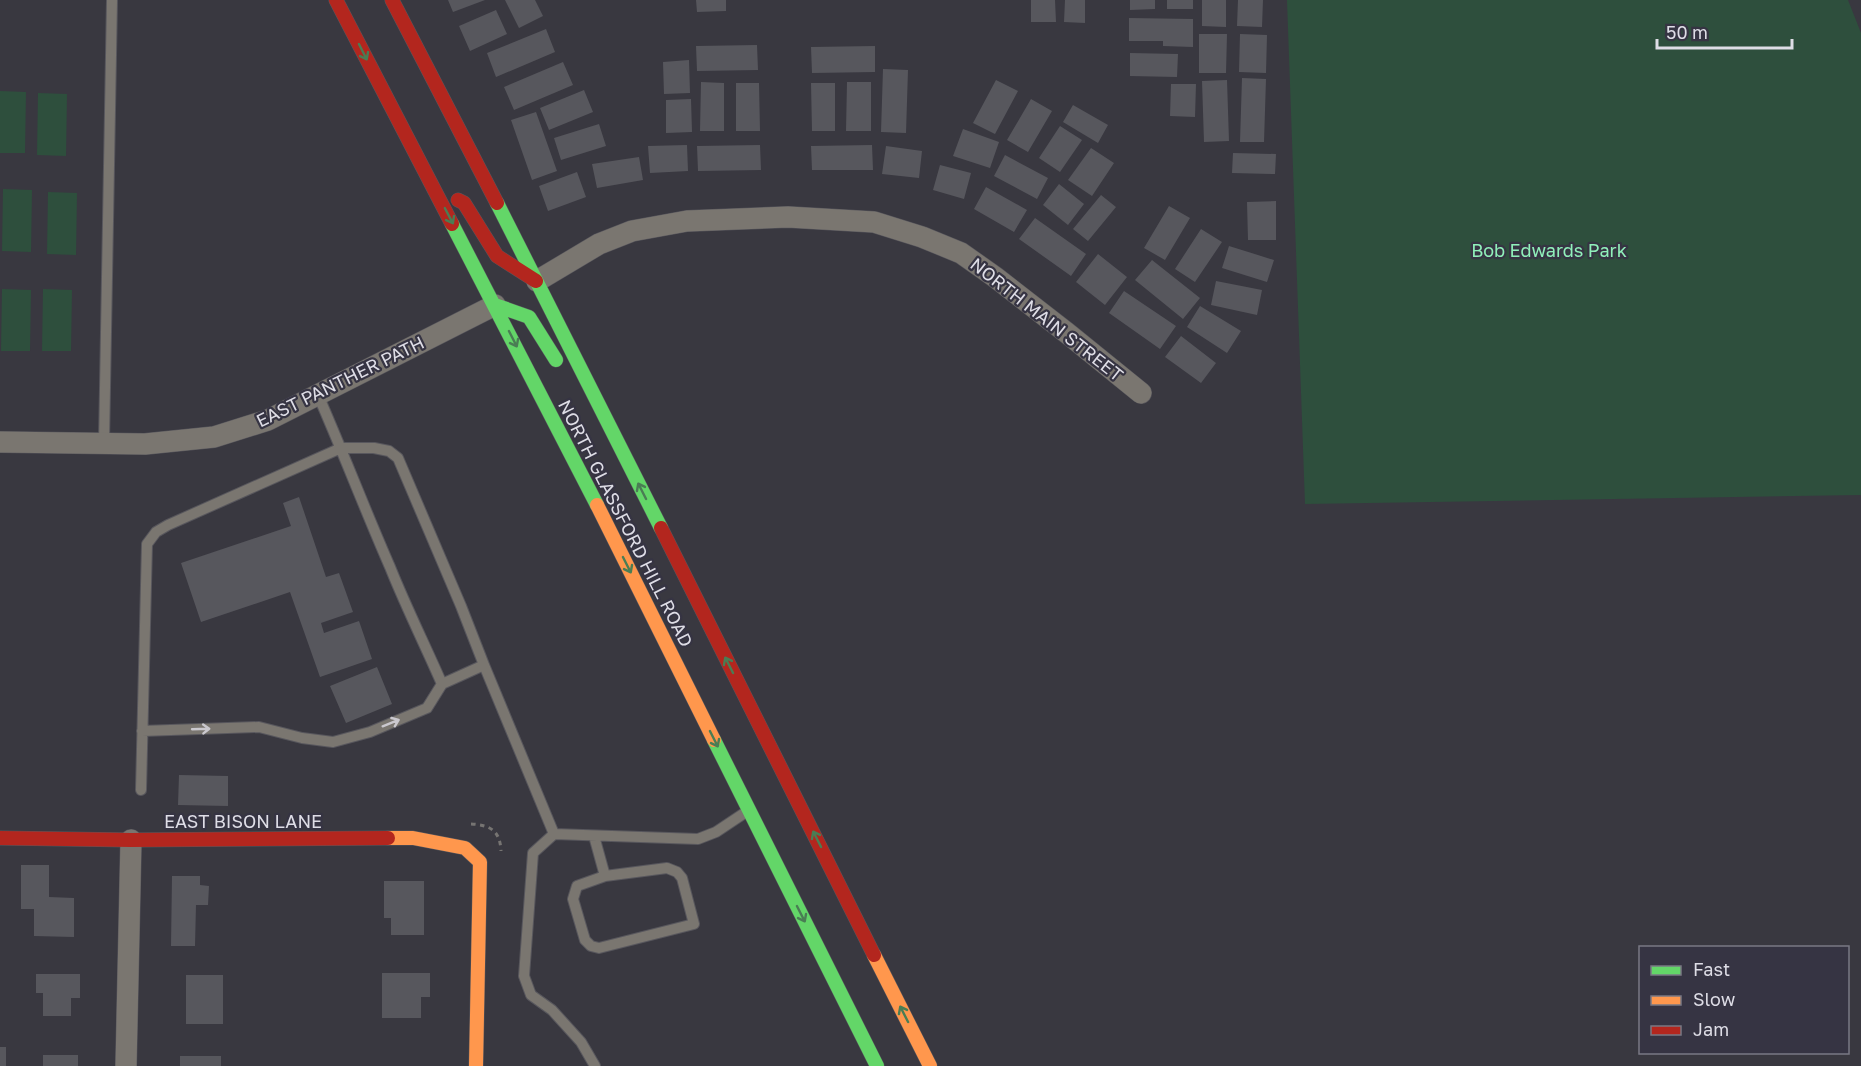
<svg xmlns="http://www.w3.org/2000/svg" width="1861" height="1066" font-family="'Golos Text',sans-serif">
<style>
.green{fill:#2e4f3d}
.building{fill:#57575d}
.lines{fill:none;stroke-linecap:round;stroke-linejoin:round}
.lane-casing{stroke:#58575d;stroke-width:12}
.street-casing{stroke:#58575d;stroke-width:22}
.fast-casing{stroke:#58575d;stroke-width:15}
.slow-casing{stroke:#58575d;stroke-width:15}
.jam-casing{stroke:#58575d;stroke-width:15}
.path{stroke:#767472;stroke-width:3;stroke-dasharray:4.5 4.5;stroke-linecap:butt}
.lane{stroke:#7a7670;stroke-width:10}
.street{stroke:#7a7670;stroke-width:21}
.fast{stroke:#63d668;stroke-width:14}
.slow{stroke:#ff974d;stroke-width:14}
.jam{stroke:#b3261e;stroke-width:14}
.oneway{stroke:#4a7d54}
.oneway2{stroke:#cac8ce}
.labels{text-anchor:middle;dominant-baseline:central;stroke-width:4.5;stroke-linejoin:round;paint-order:stroke}
.park-label{font-size:18px;fill:#90f0ba;stroke:#363443}
.street-label{font-size:18px;fill:#dedde6;stroke:#363443}
</style>
<rect width="100%" height="100%" fill="#393840"/>
<path class="green" d="M1287,0H1848L1861,33V495L1305,504Z
M0,91L26,92L25,153H0Z
M38,93L67,94L66,156L37,155Z
M3,189L32,190L31,252L2,251Z
M48,192L77,193L76,255L47,254Z
M2,289L31,290L30,351H1Z
M43,289L72,290L71,351H42Z"/>
<path class="building" d="M448,0H485L453,12Z
M505,0H535L543,16L519,28Z
M696,0H726V11L697,12Z
M1031,0H1055L1056,22H1031Z
M1065,0H1085V23L1064,22Z
M1130,0H1155V9L1130,10Z
M1167,0H1193V9H1167Z
M1202,0H1226V27L1202,26Z
M1238,0H1263L1262,27L1237,26Z
M496,10L507,34L470,51L459,26Z
M1129,18L1193,19V47L1163,46V41H1129Z
M546,29L555,52L496,77L487,53Z
M1199,34H1227L1226,73H1199Z
M1240,34L1267,35L1266,73L1239,72Z
M757,45L758,70L697,71L696,46Z
M875,46V72L812,73L811,47Z
M1130,53L1178,54L1177,77L1130,76Z
M689,60L690,93L664,94L663,62Z
M563,62L573,85L514,110L504,87Z
M883,69L908,70L906,133L881,132Z
M1242,78L1266,79L1264,142H1240Z
M996,80L1018,91L995,134L973,123Z
M1227,80L1229,141L1204,142L1202,81Z
M701,82L724,83V131H700Z
M847,82H871V131H846Z
M736,83H759L760,131H736Z
M811,83H835V131H812Z
M1171,84H1196L1195,117L1170,116Z
M584,90L593,112L549,130L540,108Z
M691,99L692,132L666,133V100Z
M1031,99L1052,111L1028,152L1007,140Z
M1073,105L1108,125L1098,143L1063,122Z
M536,112L557,171L532,180L511,120Z
M599,124L606,146L561,160L554,138Z
M1060,126L1082,140L1060,172L1039,158Z
M963,129L999,142L990,168L953,156Z
M687,145L688,171L650,173L648,146Z
M760,145L761,170L698,171L697,146Z
M872,145L873,170H812L811,146Z
M886,146L922,151L919,178L882,174Z
M1091,148L1114,163L1092,196L1068,180Z
M1233,153L1276,154L1275,174L1232,173Z
M1005,155L1048,178L1037,199L994,176Z
M639,157L643,180L597,188L592,164Z
M940,165L971,173L964,199L933,190Z
M577,172L586,197L548,211L539,186Z
M1059,184L1084,204L1068,225L1043,205Z
M986,187L1027,210L1014,232L974,209Z
M1101,195L1116,207L1088,241L1073,229Z
M1276,201V240H1248L1247,202Z
M1169,206L1190,218L1165,260L1144,248Z
M1035,218L1086,254L1071,276L1019,239Z
M1201,229L1222,242L1195,282L1175,269Z
M1229,246L1274,260L1267,282L1222,268Z
M1098,254L1127,277L1105,305L1076,282Z
M1152,260L1200,298L1183,319L1135,280Z
M1216,281L1262,290L1257,315L1211,305Z
M1124,291L1176,326L1160,349L1109,313Z
M1200,306L1241,331L1227,353L1187,327Z
M1181,336L1216,363L1201,383L1165,357Z
M299,497L326,577L339,573L353,612L321,623L324,633L359,621L372,659L320,677L290,592L201,622L181,563L291,526L283,503Z
M377,667L392,704L346,723L330,686Z
M179,775L228,776V806L178,805Z
M21,865H49V897L74,898V937L34,936V909H21Z
M172,876H200V885L209,886L208,905H196L195,946H171Z
M384,881H424V935H391V918H384Z
M382,973H430V997H421V1018H382Z
M36,974H80V998H71V1016H43V993H36Z
M186,975H223V1024H186Z
M0,1047H6V1066H0Z
M43,1055H78V1066H43Z
M180,1056H221V1066H180Z"/>
<g class="lines">
<g class="lane-casing">
<path id="lane" d="M104,443L112,0
M484,665L554,834
M142,731L259,727L302,738L333,742L370,732L427,708L442,684
M141,790L147,544L156,532L168,525L341,448H374L389,451L398,458L461,606L484,665L442,684C425,645 406,607 390,567C365,510 343,452 318,395
M594,836L605,876L577,886L573,899L585,940L591,946L599,948L694,924L682,878L677,872L667,868L605,876
M595,1066L581,1042L552,1010L531,995L524,976L533,853L554,834L698,839L716,832L746,812"/>
</g>
<g class="street-casing">
<path id="street" d="M537,281L599,244L632,231L687,221L788,217L874,222L922,237L961,253L995,277L1067,333L1141,393
M0,442L145,444L214,437L268,420L495,305
M126,1066L131,840"/>
</g>
<g class="fast-casing">
<path id="fast" d="M497,203L661,528
M452,224L597,505
M495,305L529,317L556,360
M714,740L877,1066"/>
</g>
<g class="slow-casing">
<path id="slow" d="M597,505L714,740
M388,838H413L465,848L480,862L476,1066
M874,955L930,1066"/>
</g>
<g class="jam-casing">
<path id="jam" d="M336,0L452,224
M392,0L497,203
M458,200L464,203L497,256L536,281
M661,528L874,955
M0,838L131,840L388,838"/>
</g>
<path class="path" d="M471,824C491,825 500,831 501,851"/>
<use href="#lane" class="lane"/>
<use href="#street" class="street"/>
<use href="#fast" class="fast"/>
<use href="#slow" class="slow"/>
<use href="#jam" class="jam"/>
</g>
<defs><path id="oneway-shaft" d="M-6 0H5M1.5-3L5.5 0L1.5 3" fill="none" stroke-width="1.6" stroke-linecap="round" stroke-linejoin="round" transform="scale(1.5)"/></defs>
<g class="oneway">
<use href="#oneway-shaft" transform="translate(363 52) rotate(63)"/>
<use href="#oneway-shaft" transform="translate(449 216) rotate(62)"/>
<use href="#oneway-shaft" transform="translate(513 339) rotate(63)"/>
<use href="#oneway-shaft" transform="translate(642 491) rotate(-117)"/>
<use href="#oneway-shaft" transform="translate(627 565) rotate(63)"/>
<use href="#oneway-shaft" transform="translate(729 665) rotate(-117)"/>
<use href="#oneway-shaft" transform="translate(714 739) rotate(63)"/>
<use href="#oneway-shaft" transform="translate(817 839) rotate(-117)"/>
<use href="#oneway-shaft" transform="translate(801 914) rotate(63)"/>
<use href="#oneway-shaft" transform="translate(904 1014) rotate(-117)"/>
</g>
<g class="oneway2">
<use href="#oneway-shaft" transform="translate(391 723) rotate(-22)"/>
<use href="#oneway-shaft" transform="translate(201 729) rotate(-2)"/>
</g>
<g class="labels">
<g class="park-label">
<text x="1549" y="250">Bob Edwards Park</text>
</g>
<g class="street-label">
<text transform="translate(1047 319) rotate(38)">NORTH MAIN STREET</text>
<text transform="translate(340 381) rotate(-26)">EAST PANTHER PATH</text>
<text transform="translate(626 523) rotate(63)">NORTH GLASSFORD HILL ROAD</text>
<text x="243" y="821">EAST BISON LANE</text>
</g>
</g>
<rect x="1639" y="946" width="210" height="108" fill="#363443" stroke="#797884" stroke-width="1.5"/>
<rect x="1651" y="966" width="30" height="9" fill="#63d668" stroke="#797884" stroke-width="1.5"/>
<text x="1693" y="976" font-size="18" fill="#dedde6">Fast</text>
<rect x="1651" y="996" width="30" height="9" fill="#ff974d" stroke="#797884" stroke-width="1.5"/>
<text x="1693" y="1006" font-size="18" fill="#dedde6">Slow</text>
<rect x="1651" y="1026" width="30" height="9" fill="#b3261e" stroke="#797884" stroke-width="1.5"/>
<text x="1693" y="1036" font-size="18" fill="#dedde6">Jam</text>
<path d="M1657 39v9h135v-9" fill="none" stroke="#dedde6" stroke-width="3"/>
<text x="1666" y="39" font-size="18" fill="#dedde6" stroke="#363443" stroke-width="4.5" paint-order="stroke">50 m</text>
</svg>
